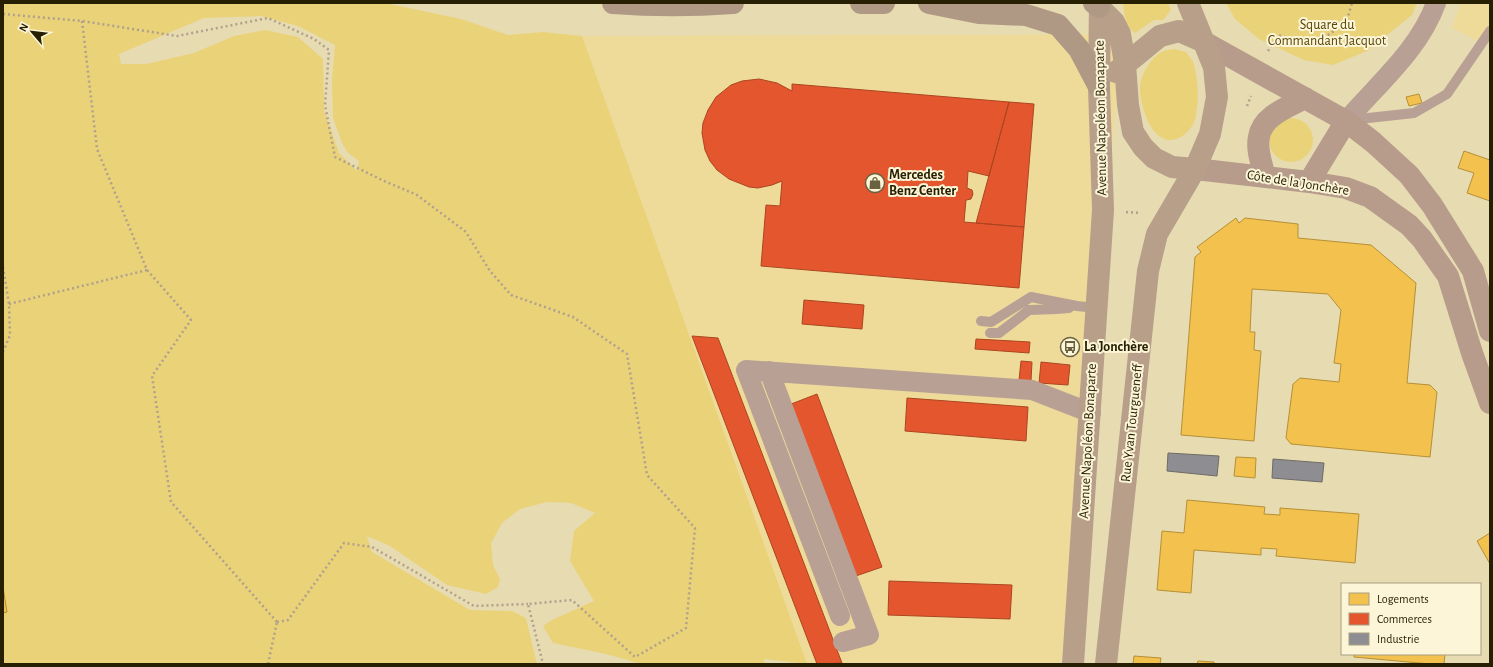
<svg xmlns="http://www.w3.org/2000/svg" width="1493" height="667" font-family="'Alegreya Sans',sans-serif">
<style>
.built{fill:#eedb9a}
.green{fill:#ead278;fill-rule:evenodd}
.homes{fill:#f2c14e;stroke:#b59037}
.shops{fill:#e4572e;stroke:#ab4620}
.industry{fill:#8d8d92;stroke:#6e6c66}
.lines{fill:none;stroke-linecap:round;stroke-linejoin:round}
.path{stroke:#b0a08d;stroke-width:2.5;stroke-dasharray:2 3;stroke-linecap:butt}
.lane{stroke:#b9a095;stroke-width:10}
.street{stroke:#b9a095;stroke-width:20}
.secondary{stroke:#b79c8c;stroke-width:22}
.primary{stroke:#b79f8a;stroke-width:22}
.highway{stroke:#b09984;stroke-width:22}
.labels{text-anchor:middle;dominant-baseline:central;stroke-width:4;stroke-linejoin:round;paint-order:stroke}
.park-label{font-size:14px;fill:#554609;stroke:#fdf5d8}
.street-label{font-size:14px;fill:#271f01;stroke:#fdf5d8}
.poi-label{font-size:14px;font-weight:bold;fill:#271f01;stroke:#fdf5d8;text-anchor:start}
</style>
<rect width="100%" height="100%" fill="#e7dbb2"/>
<path class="built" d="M1461,3H1490V23L1478,41L1452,28Z
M1123,34L1061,664H807L582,36Z"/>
<path class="green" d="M3,3H385L461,19L508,35L543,32L582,36L807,664L764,659V664H642L606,654L553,643L543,626L552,620L594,601L570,561L574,531L595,513L571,503L547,502L520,509L502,523L491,543L493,565L500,579L498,587L486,594L447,585L390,546L367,536L372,552L470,610L512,611L526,618L537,664H3ZM261,16L298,26L335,45L332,79L333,118L342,143L348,153L359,161L357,171L339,153L324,111L323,59L298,37L265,30L234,36L194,53L146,64H121L119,54L204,18Z
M1123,3H1168L1171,10L1163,20H1154L1135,33C1125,26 1124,14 1123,3Z
M1226,3H1417L1412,15L1367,51L1333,65L1304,60L1259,39L1235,19Z
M1174,49L1186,52C1189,56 1193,60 1194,65C1198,79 1199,99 1196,114C1195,123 1191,129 1185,134C1156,157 1139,108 1140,86C1141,75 1150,59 1160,53C1163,50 1170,50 1174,49Z
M1269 140a22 22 0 1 1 44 0a22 22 0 1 1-44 0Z"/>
<path class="homes" d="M1419,94L1422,103L1409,106L1406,97Z
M1464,151L1490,160V201L1467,193L1474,173L1458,168Z
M1236,218L1239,223L1245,218L1298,224V238L1371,245L1416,283L1407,383L1430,385L1437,392L1430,457L1291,444L1286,438L1293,384L1300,378L1339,382L1341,364L1334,363L1341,310L1328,294L1252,289L1250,332H1255L1254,350L1261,351L1254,441L1181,435L1195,257L1201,252L1197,247Z
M1236,457L1256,458L1255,478L1234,476Z
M1187,500L1265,507L1264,514L1280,515V508L1359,514L1355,563L1276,556L1277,549L1261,548V555L1194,550L1191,593L1157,590L1162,531L1184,533Z
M1490,533V564L1477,541Z
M3,587L7,612L3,613Z
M1354,654H1445L1444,664H1430L1354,657Z
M1134,656L1161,658L1160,664H1133Z
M1198,661L1214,662V664H1197Z"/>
<path class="shops" d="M759,79L777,83L792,91V84L1009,102L989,176L968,171L967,188L972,190L973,194L971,199L966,200L964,222L1024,227L1019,288L761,266L766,205L780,206L782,181L772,185L758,188L749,187L729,179L717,170L710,161L705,150L702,133L703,123L708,110L716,97L731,85L742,81Z
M1009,102L1034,104L1024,227L976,223Z
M804,300L864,305L862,329L802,324Z
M692,336L718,338L842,663L817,664Z
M976,339L1030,342L1029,353L975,349Z
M1021,361L1032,362L1031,381L1019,380Z
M1041,362L1070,365L1068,385L1039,383Z
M817,394L882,567L850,578L786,406Z
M907,398L1028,407L1026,441L905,431Z
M889,581L1012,585L1010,619L888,615Z"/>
<path class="industry" d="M1168,453L1219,456L1217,476L1167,471Z
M1273,459L1324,463L1322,482L1272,478Z"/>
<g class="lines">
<path class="path" d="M3,14L82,21L177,36L268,18L314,39L329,50L325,105L335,157L382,180L417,195L466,232L490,271L511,295L573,317L627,354L647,475L695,528L686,628L635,657L572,600L528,604L543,664
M82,21L97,149L147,270L191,320L152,376L171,502L277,622
M1268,51L1278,35L1296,40L1325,37L1346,23L1352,3
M1247,106L1251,96
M1126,212L1141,213
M3,267L9,304L10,335L3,352
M9,304L147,270
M277,622L288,620L344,543L372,547L474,606L528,604
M268,664L277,622"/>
<path class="lane" d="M1350,120L1414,113L1447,94L1490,31
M981,321L991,322L1031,297L1077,306L1096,308
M990,333H999L1029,310L1057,309L1069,308"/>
<path class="street" d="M1346,121C1378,84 1419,50 1436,3
M769,371L869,635L843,642
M840,616L746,370L1032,390L1091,413"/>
<path class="secondary" d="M1204,42L1346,121L1373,142L1409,175L1432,205L1473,271L1490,331
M1195,169L1309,182L1346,188L1370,197L1409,225L1422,239L1448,276L1472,353L1490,403
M1265,177C1262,165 1256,149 1259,137C1262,116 1288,107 1305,98
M1309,182L1346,121"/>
<path class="primary" d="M1099,7L1114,22L1120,34L1125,64L1128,105L1133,132L1143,147L1154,158L1172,167L1195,169
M1116,72L1160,36L1179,31L1204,42
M1073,664L1103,210L1099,87L1100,3
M1106,664L1148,271L1157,234L1195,169L1210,134L1217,97L1214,67L1188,3"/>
<path class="highway" d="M613,3C653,6 692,6 733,3
M861,3H884
M929,3L979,13L1026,15L1058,25L1079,49L1099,87
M1094,3L1099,7"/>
</g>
<defs>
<g id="shop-ring" transform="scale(1)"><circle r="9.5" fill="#fdf5d8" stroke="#6a613f" stroke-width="1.5"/><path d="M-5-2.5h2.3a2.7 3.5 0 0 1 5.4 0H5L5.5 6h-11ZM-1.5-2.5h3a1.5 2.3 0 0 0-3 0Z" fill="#6a613f"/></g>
<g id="bus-ring" transform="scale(1)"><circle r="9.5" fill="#fdf5d8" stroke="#6a613f" stroke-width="1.5"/><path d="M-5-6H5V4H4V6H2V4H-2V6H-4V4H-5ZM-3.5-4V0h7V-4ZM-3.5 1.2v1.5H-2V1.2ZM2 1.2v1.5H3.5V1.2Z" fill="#6a613f"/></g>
</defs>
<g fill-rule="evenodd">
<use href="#shop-ring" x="875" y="183"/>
<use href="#bus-ring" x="1070" y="347"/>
</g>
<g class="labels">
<g class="park-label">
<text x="1327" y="25">Square du<tspan x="1327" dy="16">Commandant Jacquot</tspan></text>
</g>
<g class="street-label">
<text transform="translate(1101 118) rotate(-91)">Avenue Napoléon Bonaparte</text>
<text transform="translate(1298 183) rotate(9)">Côte de la Jonchère</text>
<text transform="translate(1132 423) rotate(-84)">Rue Yvan Tourgueneff</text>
<text transform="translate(1088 441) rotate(-87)">Avenue Napoléon Bonaparte</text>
</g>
<g class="poi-label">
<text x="889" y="175">Mercedes<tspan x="889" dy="16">Benz Center</tspan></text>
<text x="1084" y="347">La Jonchère</text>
</g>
</g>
<rect width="1493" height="667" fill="none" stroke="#271f01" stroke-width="8"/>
<rect x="1341" y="583" width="140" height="72" fill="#fdf5d8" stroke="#a79f82"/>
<rect x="1349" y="593" width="20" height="12" fill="#f2c14e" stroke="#a79f82"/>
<text x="1377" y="603" font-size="12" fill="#271f01">Logements</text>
<rect x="1349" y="613" width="20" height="12" fill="#e4572e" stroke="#a79f82"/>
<text x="1377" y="623" font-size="12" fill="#271f01">Commerces</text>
<rect x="1349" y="633" width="20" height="12" fill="#8d8d92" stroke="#a79f82"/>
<text x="1377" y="643" font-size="12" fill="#271f01">Industrie</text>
<g transform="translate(32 32) rotate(298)" stroke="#fdf5d8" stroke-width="3" paint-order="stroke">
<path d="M0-3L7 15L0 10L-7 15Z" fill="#271f01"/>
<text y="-6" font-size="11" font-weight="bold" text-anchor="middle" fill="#271f01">N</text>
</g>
</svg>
